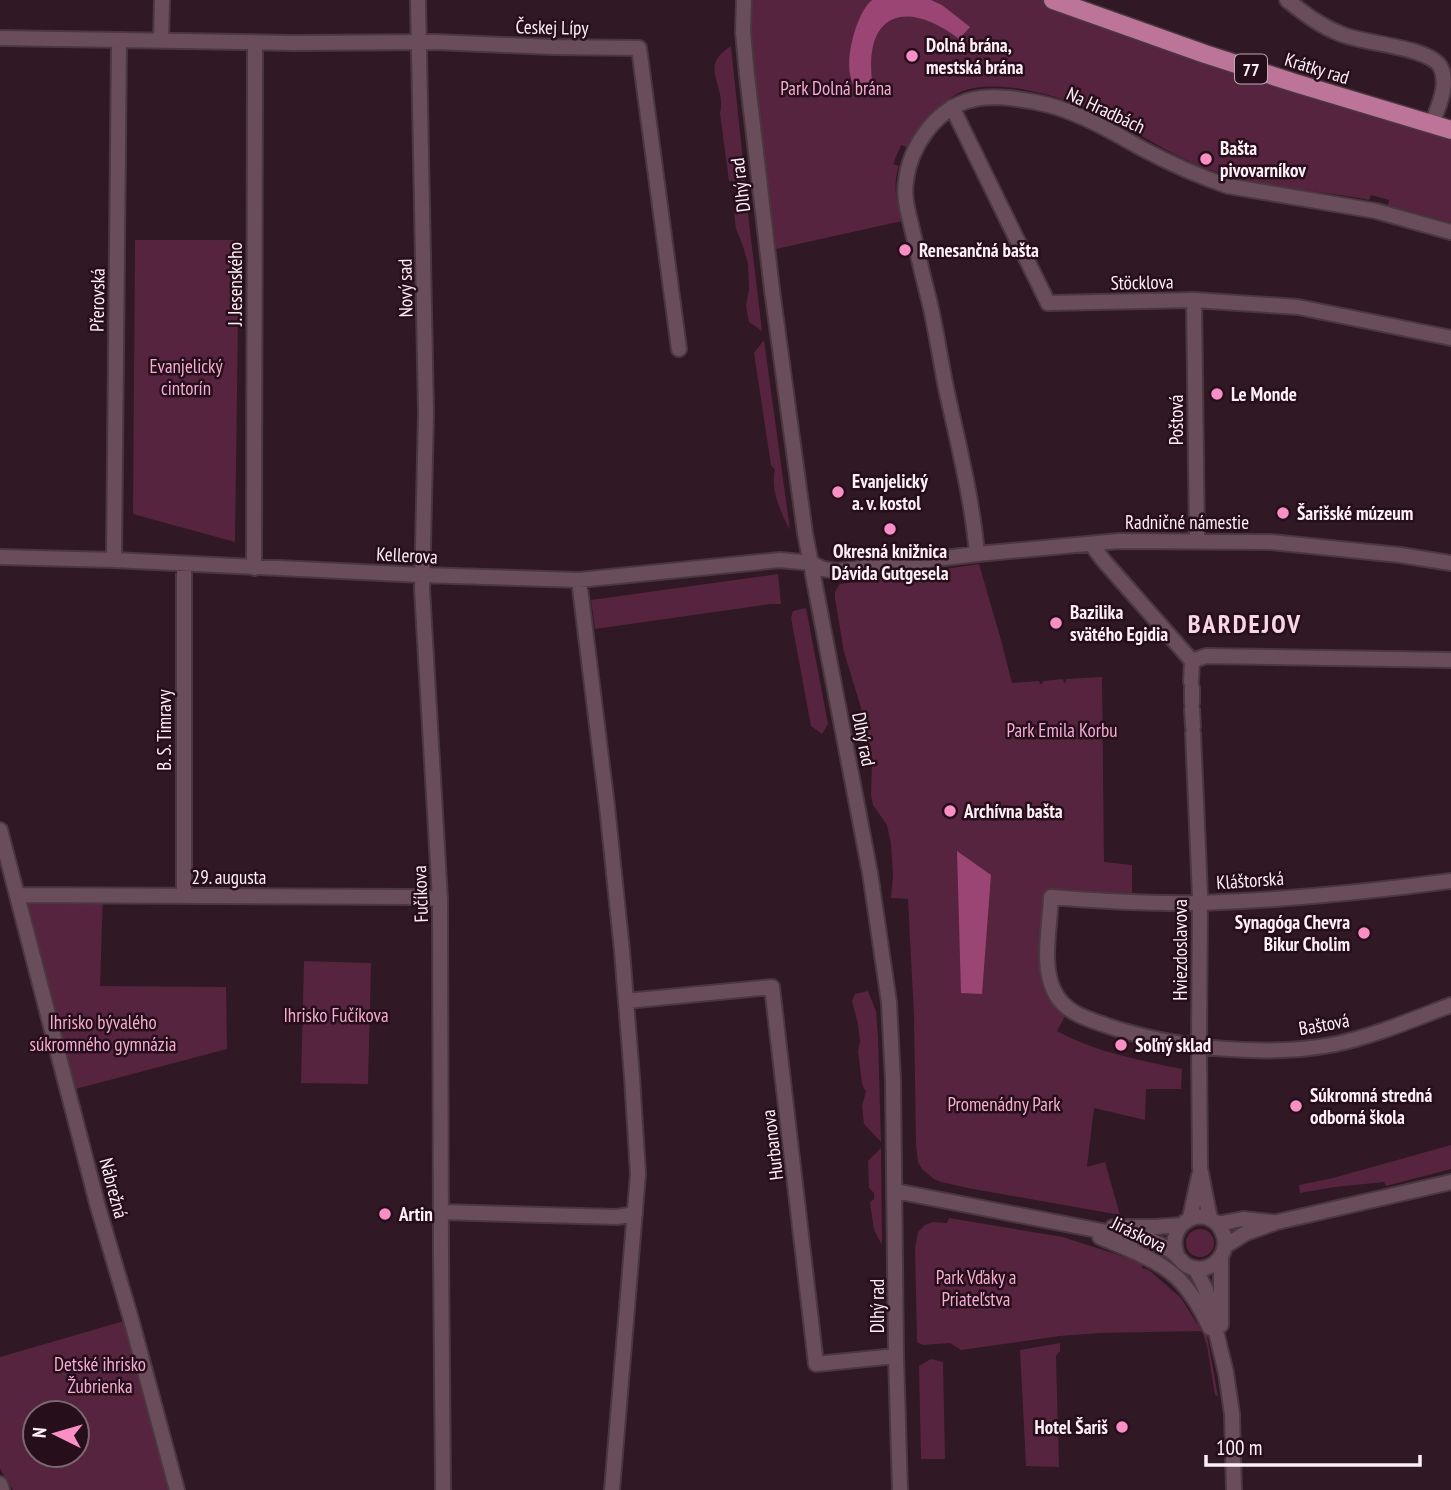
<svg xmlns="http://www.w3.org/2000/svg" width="1451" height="1490" font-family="'PT Sans Narrow',sans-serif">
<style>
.green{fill:#56243f;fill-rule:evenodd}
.water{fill:#9a4573}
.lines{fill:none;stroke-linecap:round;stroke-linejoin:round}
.minor-casing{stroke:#4a3740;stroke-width:18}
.major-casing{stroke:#4a3740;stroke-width:21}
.minor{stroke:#6a4d5b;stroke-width:14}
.major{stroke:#bc7498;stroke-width:18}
.poi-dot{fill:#fa8fc6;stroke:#260e1b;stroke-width:2.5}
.labels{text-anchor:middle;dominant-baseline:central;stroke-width:5;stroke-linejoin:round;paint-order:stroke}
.shield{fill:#260e1b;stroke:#bdacb4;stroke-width:2}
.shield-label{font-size:18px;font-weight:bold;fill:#feeff6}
.street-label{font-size:19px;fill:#feeff6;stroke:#260e1b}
.poi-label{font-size:19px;font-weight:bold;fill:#feeff6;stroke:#260e1b;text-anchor:start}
.park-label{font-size:19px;fill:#f5aed0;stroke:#260e1b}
.district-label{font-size:26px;font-weight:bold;letter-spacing:2px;fill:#f9d6e6;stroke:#260e1b}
</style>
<rect width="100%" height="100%" fill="#301824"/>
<path class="green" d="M746,0H1053L1451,135V223L1388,205L1389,200L1371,195L1369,200C1319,190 1266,188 1217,172C1181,161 1150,140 1117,122C1080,102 1005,76 963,91C944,98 917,129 907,147L901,145L893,164L899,166C892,185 897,203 902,221L767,251Z
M731,46L746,190L735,181H729L720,113C727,85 697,67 731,46Z
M746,197L762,331L749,322L746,306L749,289L748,264L743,246L736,229L734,211L741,208L743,204L741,202Z
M135,240H239L235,542L133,514Z
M764,340L790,530C781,513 770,490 775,470L771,465L754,353Z
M979,564L1001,640L1012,683L1039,681L1040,684H1042L1043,681L1063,679L1064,683L1066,682V679L1102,677L1104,862L1132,865V901L1051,897L1047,974L1069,1009L1057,1031C1095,1052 1139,1060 1182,1069L1181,1089H1146L1145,1120L1094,1108L1087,1167L1105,1162L1120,1215L973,1189L941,1182L934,1179L922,1169L918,1162L916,1144L914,1017L908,899L891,898L893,875L891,844L887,825L873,805L871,795L872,760L865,721L844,652L835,598V592L840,584Z
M778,574L781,604H771L595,629L591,600Z
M806,608L828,724L822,734L811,726L791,618L793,611Z
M17,895L103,896L100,986L226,987L227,1049L68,1091Z
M304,961L371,963L368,1084L301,1083Z
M868,991L876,1011L878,1037L881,1142L864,1124L862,1106L866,1091L863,1087L862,1083L858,1051L860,1042L858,1024L852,1001L855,994Z
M1451,1145V1169L1386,1186L1384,1182L1335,1187L1300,1193L1299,1185L1333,1178Z
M881,1148L882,1245L874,1230L870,1202L874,1199V1193L869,1188L868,1161Z
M949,1218L1063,1237L1143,1263L1142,1268L1149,1270L1181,1298L1201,1330L1186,1299L1201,1318L1207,1336L1218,1396L1215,1395L1207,1346L1202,1331L1100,1333L1060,1336L961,1350L950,1343L923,1345L917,1342L915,1248L918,1232L925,1225L933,1222L947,1223Z
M1186 1243a14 14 0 1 1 28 0a14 14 0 1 1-28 0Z
M131,1319L177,1490H13L0,1469V1357ZM35,1413H77V1455H35Z
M1060,1343V1351L1056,1356L1059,1467L1026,1466L1020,1350Z
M931,1359L943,1362L945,1459H921L919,1366Z"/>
<path class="water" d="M872,0H931L942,5L970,27L959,39C909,0 864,10 872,81L856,89C853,84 851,80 850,74C846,55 857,12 872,0Z
M957,851L991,875L982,994L961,993Z"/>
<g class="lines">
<g class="minor-casing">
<path id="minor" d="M418,0L426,413L422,589L440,899L441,1254L443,1490
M744,0L743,32L747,75L772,290L805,533L870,873L889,1002L893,1081L896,1356L900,1490
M1287,0C1305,14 1320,26 1341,34C1364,44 1432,47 1441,68C1449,86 1438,106 1432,124
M0,38L293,43L436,42L553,47L639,48L679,349
M161,41L162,0
M952,107L1048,303L1194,300L1298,307L1451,338
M1194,300L1197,541
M1091,544L1104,561L1192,661
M977,554C972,498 958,443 946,388C940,358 936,329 929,300C923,277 918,255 913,233C909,215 903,198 906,181C910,147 934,112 967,101C988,94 1014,98 1035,102C1074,109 1107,129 1141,148C1169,163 1198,176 1228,186L1376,211L1451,232
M0,557L114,560L422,575L579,580L780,560L811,563L823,569L837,571L977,554L1119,541L1271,542L1400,555L1451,563
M114,560L119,40
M254,568L255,43
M579,580L607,806L622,951L632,1077L638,1174L612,1490
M1192,661L1206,656L1451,660
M1191,682L1192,661
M1192,688V703
M1192,709L1193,727
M1193,733L1200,896L1199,1046L1200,1168L1210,1219
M0,830L98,1207L131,1319L177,1490
M1451,881C1368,892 1284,900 1200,903C1151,904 1100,901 1051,897C1050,926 1041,965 1054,991C1064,1012 1085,1018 1105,1025C1172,1048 1266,1058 1336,1044C1374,1036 1414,1019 1451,1005
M17,895L418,897L440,899
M184,896V564
M626,1001L772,987L816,1364L896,1356
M895,1191L1153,1241C1160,1245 1170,1249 1176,1255C1180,1259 1182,1263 1188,1266C1199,1272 1214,1268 1221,1256C1226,1249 1226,1239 1222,1231C1207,1201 1164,1222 1177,1255
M442,1212L617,1217L635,1214
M1190,1218L1199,1176
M1217,1224L1243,1219L1272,1222
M1113,1227H1155L1181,1225
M1100,1237C1123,1247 1149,1256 1169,1271C1188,1285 1200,1307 1210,1328
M1225,1246L1246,1233L1277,1222L1451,1182
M1221,1257V1325
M1195,1268L1206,1290L1226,1373L1232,1414L1234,1490
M0,1484L2,1490"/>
</g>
<g class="major-casing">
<path id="major" d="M1053,0L1205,54L1295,83L1451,130"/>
</g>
<use href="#minor" class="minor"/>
<use href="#major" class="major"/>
</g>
<g class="poi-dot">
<circle cx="912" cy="56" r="7"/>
<circle cx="1206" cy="159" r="7"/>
<circle cx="905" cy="250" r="7"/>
<circle cx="1217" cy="394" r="7"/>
<circle cx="838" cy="492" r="7"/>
<circle cx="1283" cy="513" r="7"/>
<circle cx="890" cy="529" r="7"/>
<circle cx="1056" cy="623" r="7"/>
<circle cx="950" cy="811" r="7"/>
<circle cx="1364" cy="933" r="7"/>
<circle cx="1121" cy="1045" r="7"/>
<circle cx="1296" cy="1106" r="7"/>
<circle cx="385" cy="1214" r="7"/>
<circle cx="1122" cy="1427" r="7"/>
</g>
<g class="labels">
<rect class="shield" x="1235" y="54.5" width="32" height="29" rx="5"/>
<g class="shield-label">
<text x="1251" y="69">77</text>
</g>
<g class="street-label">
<text transform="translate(552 27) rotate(1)">Českej Lípy</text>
<text transform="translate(1317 68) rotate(17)">Krátky rad</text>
<text transform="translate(1106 110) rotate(25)">Na Hradbách</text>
<text transform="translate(740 185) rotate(-97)">Dlhý rad</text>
<text transform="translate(1142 282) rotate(-1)">Stöcklova</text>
<text transform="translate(235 284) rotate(-90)">J. Jesenského</text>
<text transform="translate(405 288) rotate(-91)">Nový sad</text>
<text transform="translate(97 300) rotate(-89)">Přerovská</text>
<text transform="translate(1176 420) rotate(-90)">Poštová</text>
<text x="1187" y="522">Radničné námestie</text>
<text transform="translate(407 555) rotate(3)">Kellerova</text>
<text transform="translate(164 730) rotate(-90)">B. S. Timravy</text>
<text transform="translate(864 739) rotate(79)">Dlhý rad</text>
<text x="229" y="877">29. augusta</text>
<text transform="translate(1250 880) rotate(-4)">Kláštorská</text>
<text transform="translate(420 894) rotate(-92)">Fučíkova</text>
<text transform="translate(1180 950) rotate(-90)">Hviezdoslavova</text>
<text transform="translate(1324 1024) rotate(-10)">Baštová</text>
<text transform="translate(772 1145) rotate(-97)">Hurbanova</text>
<text transform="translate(114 1188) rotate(75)">Nábrežná</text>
<text transform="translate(1139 1234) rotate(26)">Jiráskova</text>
<text transform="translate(877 1306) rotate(-90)">Dlhý rad</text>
</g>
<g class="poi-label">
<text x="926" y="45">Dolná brána,<tspan x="926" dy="22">mestská brána</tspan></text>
<text x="1220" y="148">Bašta<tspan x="1220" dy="22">pivovarníkov</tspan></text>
<text x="919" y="250">Renesančná bašta</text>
<text x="1231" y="394">Le Monde</text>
<text x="852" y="481">Evanjelický<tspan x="852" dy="22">a. v. kostol</tspan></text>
<text x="1297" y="513">Šarišské múzeum</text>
<text x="890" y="551" text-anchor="middle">Okresná knižnica<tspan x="890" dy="22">Dávida Gutgesela</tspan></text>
<text x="1070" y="612">Bazilika<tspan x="1070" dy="22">svätého Egidia</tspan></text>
<text x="964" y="811">Archívna bašta</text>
<text x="1350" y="922" text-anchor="end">Synagóga Chevra<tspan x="1350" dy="22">Bikur Cholim</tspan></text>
<text x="1135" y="1045">Soľný sklad</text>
<text x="1310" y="1095">Súkromná stredná<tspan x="1310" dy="22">odborná škola</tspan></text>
<text x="399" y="1214">Artin</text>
<text x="1108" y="1427" text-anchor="end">Hotel Šariš</text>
</g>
<g class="park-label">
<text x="836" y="88">Park Dolná brána</text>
<text x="186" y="366">Evanjelický<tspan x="186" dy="22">cintorín</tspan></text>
<text x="1062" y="730">Park Emila Korbu</text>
<text x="336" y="1015">Ihrisko Fučíkova</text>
<text x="103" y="1022">Ihrisko bývalého<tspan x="103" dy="22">súkromného gymnázia</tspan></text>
<text x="1004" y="1104">Promenádny Park</text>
<text x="976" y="1277">Park Vďaky a<tspan x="976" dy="22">Priateľstva</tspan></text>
<text x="100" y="1364">Detské ihrisko<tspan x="100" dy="22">Žubrienka</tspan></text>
</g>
<g class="district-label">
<text x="1245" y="623">BARDEJOV</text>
</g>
</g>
<g transform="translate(56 1434) rotate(275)"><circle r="33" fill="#260e1b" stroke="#7c6873" stroke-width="2"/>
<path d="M0-5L12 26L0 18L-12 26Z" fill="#fa8fc6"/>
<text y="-10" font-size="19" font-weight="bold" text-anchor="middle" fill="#feeff6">N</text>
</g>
<path d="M1206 1455v10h214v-10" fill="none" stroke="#feeff6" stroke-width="3.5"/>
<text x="1216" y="1455" font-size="21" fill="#feeff6" stroke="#260e1b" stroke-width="5" paint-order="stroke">100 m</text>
</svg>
